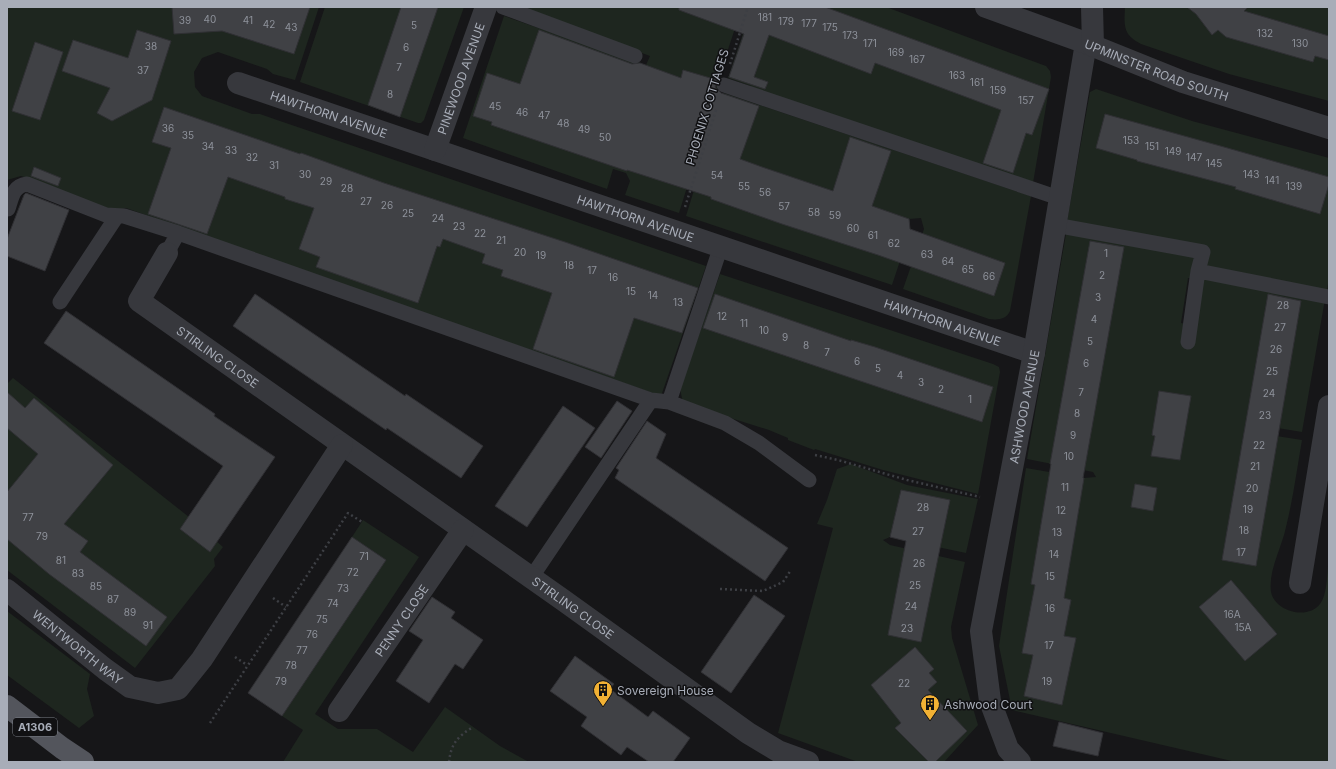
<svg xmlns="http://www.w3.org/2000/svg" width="1336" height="769" font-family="Inter,sans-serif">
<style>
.green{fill:#1e261f}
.building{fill:#404145;stroke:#303034}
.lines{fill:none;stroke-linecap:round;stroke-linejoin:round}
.path{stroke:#3d3f44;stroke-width:2.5;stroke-dasharray:2 3;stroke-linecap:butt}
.service{stroke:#37383d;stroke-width:15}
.minor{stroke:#37383d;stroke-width:22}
.tertiary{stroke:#37383d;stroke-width:22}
.primary{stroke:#53555c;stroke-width:22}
.labels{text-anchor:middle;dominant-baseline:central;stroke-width:3;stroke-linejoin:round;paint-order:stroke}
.number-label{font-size:10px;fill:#8e929b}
.shield{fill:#111113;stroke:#7b7e86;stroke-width:1}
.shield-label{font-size:11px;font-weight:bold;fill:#a8adb8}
.street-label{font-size:12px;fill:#a8adb8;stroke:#111113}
.poi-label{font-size:12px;fill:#a8adb8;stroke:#111113;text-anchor:start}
</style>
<rect width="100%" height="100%" fill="#161618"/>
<path class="green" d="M7,7H319L295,80L273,74L267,69L218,52L202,58L194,72L195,87L202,96L252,114H260L277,120L706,266L661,396L126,208L115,211L21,176L7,180Z
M325,7H464L424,120L421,123H418L300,82Z
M518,7H742L716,86L718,87L679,213L625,195L630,181L626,173L613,169L607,189L463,138L504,16L646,65L650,56Z
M752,7H886L1046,66L1050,71L1051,77L1033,183L751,88V86L728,78Z
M1125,7H1329V101L1229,74L1141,44C1123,35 1124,26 1125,7Z
M1096,89L1192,121L1329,158V277L1327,291L1202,265L1207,249L1067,221L1090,92Z
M724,93L1031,196L1010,311C1006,320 997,320 989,319L903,289L924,229L921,218L909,219L910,231L892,285L686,216Z
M1066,234L1197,257L1195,279L1188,278L1181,323L1188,324L1201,279L1325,299L1302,432L1247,423L1244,431L1302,440C1297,469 1293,499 1286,527C1282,547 1268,571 1271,592C1275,612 1308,620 1320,604C1328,594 1327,570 1329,557V762H1236L1012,710L999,646L1026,468L1084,478L1096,477L1093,472L1027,459Z
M720,274L993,364L999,367L1000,372L978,494L883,470L815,449L814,450L788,440V438L769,430L683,403L680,389Z
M13,378L189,517L223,547L214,559L215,566L135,668L7,570V384Z
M851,464L907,485L978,499L966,553L890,537L883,540L890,545L965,562L951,627L952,638L978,725L944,762H858L778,733L833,528L817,524L827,500L837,469Z
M363,520L419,557L315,714L338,729H377L413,752L445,707L500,746L529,762H283L303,730L282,716L386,560L352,537Z
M7,611L90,674L87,689L94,716L79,728L7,675Z"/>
<path class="building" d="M172,7H310L294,54L222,31L174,34Z
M401,7H438L400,117L368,105Z
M679,7H825L1049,89L1032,135L1026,133L1013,173L983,163L1001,110L875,63L871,74L769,35L754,77L768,82L765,89L729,77L744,34L679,10Z
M1187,7H1248L1244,11L1329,36V60L1315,56L1313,62L1226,37L1218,30L1212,35L1196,14Z
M137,30L171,41L152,100L112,121L97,113L110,88L62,71L73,40L128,58Z
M539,30L632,64L640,63L681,78L683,70L717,80L715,87L721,93L759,106L740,159L762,167L833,191L850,137L891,151L872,206L909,219L910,229L1005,263L994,296L878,255L782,224L711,199V197L627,170V171L491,125L492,122L473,116L487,73L520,84Z
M35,42L63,52L40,120L12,111Z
M164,107L300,154L301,153L384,183L565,242L698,288L682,333L634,318L614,377L533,349L552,293L501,276L503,270L482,263L485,254L443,239L440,247L437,246L418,303L316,267L320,257L299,249L314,208L285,199V197L228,177L207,234L148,214L171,148L152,142Z
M1105,114L1224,147L1329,177V184L1320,214L1235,189L1236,187L1137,161V160L1096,148Z
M34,167L61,178L58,186L31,176Z
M26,193L69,210L45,271L7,256V239L24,195Z
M1090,241L1124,247L1083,478H1084L1064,598L1071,600L1064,636L1076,638L1062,705L1024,696L1033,655L1022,653L1035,585L1031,584L1051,464H1050Z
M255,294L405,396L406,394L483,446L461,478L387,428L386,430L233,326Z
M715,294L851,341V340L875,347L993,387L982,422L703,328Z
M1268,294L1301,301L1256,566L1222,560Z
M66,311L215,414L214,416L275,457L210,552L180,529L223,466L44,343Z
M1159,391L1191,396L1180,460L1151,456L1155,436L1152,435Z
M7,392L25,408L34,398L113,465L64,524L88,541L80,552L167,617L146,646L49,574L7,539V492L38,454L7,428Z
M617,401L632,411L601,458L585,447Z
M563,406L595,428L527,527L495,506Z
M647,421L666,434L656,458L788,548L765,581L615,478L619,470L616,468Z
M1135,484L1157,488L1153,511L1131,507Z
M901,490L950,500L940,548L921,642L888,635L906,541L890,537Z
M352,537L386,560L282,716L248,693Z
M1231,580L1277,634L1245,661L1199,607Z
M754,595L785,616L731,693L701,672Z
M432,597L455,612L451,618L483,640L463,669L455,664L429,703L396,681L423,640L409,631Z
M915,647L934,669L929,673L937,682L928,690L967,731L935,762H929L895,728L901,723L871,685Z
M575,656L614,684L610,689L648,717L653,711L690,738L673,762H649L627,747L621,755L581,726L587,717L550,691Z
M1059,722L1103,733L1098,756L1053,746Z"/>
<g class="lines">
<path class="path" d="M730,64L748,7
M685,207L717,107
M815,455L838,460L907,480L980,497
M720,589L763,591L783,582L791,570
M273,598L286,607
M235,657L247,665
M210,723L348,513L362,522
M449,762C451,744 457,737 473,727"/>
<path class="service" d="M503,7L635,56
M724,85L1059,198
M7,208L8,209C12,197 13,186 27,184L106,215L124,216L178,233
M1055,225L1203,252L1198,271L1329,297
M167,253L178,233L651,400L669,402L725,423L759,443L809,480
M60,302L117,216
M1188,342L1198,271
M669,402L721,246
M531,578L651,400"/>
<g class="minor">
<path id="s1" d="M238,83L1034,353"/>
<path id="s2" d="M435,150L486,7"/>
<path id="s3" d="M167,253L139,301L563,600L748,733L778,751L808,762"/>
<path d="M1300,583L1329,406"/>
<path id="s4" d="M7,590L105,669L130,687L158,693L178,689L202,659L342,445"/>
<path id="s5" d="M339,711L463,530"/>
<path id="s6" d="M1020,762L1008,749L990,701L981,631L1034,353L1086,43"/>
</g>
<g class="tertiary">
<path id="s7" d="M986,7L1086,43L1183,82L1329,128"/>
<path d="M1092,7L1093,46"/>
</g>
<path class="primary" d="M7,706L62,748L83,762"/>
</g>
<defs>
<g id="building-pin" transform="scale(1)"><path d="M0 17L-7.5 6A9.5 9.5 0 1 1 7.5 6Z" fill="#f2b134" stroke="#111113"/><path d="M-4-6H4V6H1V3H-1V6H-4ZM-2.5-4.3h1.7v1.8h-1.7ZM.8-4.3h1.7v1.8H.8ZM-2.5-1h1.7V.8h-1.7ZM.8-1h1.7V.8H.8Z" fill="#111"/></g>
</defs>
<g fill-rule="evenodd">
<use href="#building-pin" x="603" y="690"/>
<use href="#building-pin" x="930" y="704"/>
</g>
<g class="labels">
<g class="number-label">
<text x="765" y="17">181</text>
<text x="210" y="19">40</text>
<text x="185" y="20">39</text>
<text x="248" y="20">41</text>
<text x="786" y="21">179</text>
<text x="809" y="23">177</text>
<text x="269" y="24">42</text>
<text x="414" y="25">5</text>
<text x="291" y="27">43</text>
<text x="830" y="27">175</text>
<text x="1265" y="33">132</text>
<text x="850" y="35">173</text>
<text x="870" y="43">171</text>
<text x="1300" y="43">130</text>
<text x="151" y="46">38</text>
<text x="406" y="47">6</text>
<text x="896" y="52">169</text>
<text x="917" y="59">167</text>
<text x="399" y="67">7</text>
<text x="143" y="70">37</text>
<text x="957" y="75">163</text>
<text x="977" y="82">161</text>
<text x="998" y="90">159</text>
<text x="390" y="94">8</text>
<text x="1026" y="100">157</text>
<text x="495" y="106">45</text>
<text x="522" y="112">46</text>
<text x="544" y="115">47</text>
<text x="563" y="123">48</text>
<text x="168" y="128">36</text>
<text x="584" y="129">49</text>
<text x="188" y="135">35</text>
<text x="605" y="137">50</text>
<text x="1131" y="140">153</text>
<text x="208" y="146">34</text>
<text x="1152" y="146">151</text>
<text x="231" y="150">33</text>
<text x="1173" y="151">149</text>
<text x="252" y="157">32</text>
<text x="1194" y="157">147</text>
<text x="1214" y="163">145</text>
<text x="274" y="165">31</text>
<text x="305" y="174">30</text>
<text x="1251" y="174">143</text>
<text x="717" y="175">54</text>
<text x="1272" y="180">141</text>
<text x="326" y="181">29</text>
<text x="744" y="186">55</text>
<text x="1294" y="186">139</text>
<text x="347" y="188">28</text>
<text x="765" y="192">56</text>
<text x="366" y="201">27</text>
<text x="387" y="205">26</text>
<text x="784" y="206">57</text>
<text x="814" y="212">58</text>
<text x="408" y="213">25</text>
<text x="835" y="215">59</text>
<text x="438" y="218">24</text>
<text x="459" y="226">23</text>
<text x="853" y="228">60</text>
<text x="480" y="233">22</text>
<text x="873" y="235">61</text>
<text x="501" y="240">21</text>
<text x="894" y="243">62</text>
<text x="520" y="252">20</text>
<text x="1106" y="253">1</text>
<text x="927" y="254">63</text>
<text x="541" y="255">19</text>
<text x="948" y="261">64</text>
<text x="569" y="265">18</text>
<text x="968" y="269">65</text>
<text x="592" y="270">17</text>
<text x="1102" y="275">2</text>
<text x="989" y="276">66</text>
<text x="613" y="277">16</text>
<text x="631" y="291">15</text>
<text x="653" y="295">14</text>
<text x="1098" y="297">3</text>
<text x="678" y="302">13</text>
<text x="1283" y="305">28</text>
<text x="722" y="316">12</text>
<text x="1094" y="319">4</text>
<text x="744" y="323">11</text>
<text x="1280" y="327">27</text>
<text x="764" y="330">10</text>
<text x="785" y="337">9</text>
<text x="1090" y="341">5</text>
<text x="806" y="345">8</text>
<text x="1276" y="349">26</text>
<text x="827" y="352">7</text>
<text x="857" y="361">6</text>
<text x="1086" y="363">6</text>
<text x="878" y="368">5</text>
<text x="1272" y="371">25</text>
<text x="900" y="375">4</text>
<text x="921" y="382">3</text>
<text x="941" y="389">2</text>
<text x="1081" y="392">7</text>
<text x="1269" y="393">24</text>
<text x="970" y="399">1</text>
<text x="1077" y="413">8</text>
<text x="1265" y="415">23</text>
<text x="1073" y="435">9</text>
<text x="1259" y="445">22</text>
<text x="1069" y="456">10</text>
<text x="1255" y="466">21</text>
<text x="1065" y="487">11</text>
<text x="1252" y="488">20</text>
<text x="923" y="507">28</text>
<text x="1248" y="509">19</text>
<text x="1061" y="510">12</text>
<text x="28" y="517">77</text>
<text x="1244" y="530">18</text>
<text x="918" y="531">27</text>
<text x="1057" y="532">13</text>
<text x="42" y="536">79</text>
<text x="1241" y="552">17</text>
<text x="1054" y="554">14</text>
<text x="364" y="556">71</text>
<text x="61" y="560">81</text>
<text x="919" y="563">26</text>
<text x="353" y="572">72</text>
<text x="78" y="573">83</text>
<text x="1050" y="576">15</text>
<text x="915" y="585">25</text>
<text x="96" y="586">85</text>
<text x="343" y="588">73</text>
<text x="113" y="599">87</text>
<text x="333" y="603">74</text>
<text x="911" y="606">24</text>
<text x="1050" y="608">16</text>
<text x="130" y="612">89</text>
<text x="1232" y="614">16A</text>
<text x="322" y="619">75</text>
<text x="148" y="625">91</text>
<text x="1243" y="627">15A</text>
<text x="907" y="628">23</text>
<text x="312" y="634">76</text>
<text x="1049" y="645">17</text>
<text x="302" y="650">77</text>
<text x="291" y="665">78</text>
<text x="281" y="681">79</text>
<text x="1047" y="681">19</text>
<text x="904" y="683">22</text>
</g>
<rect class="shield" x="13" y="718" width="44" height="18" rx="3"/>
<g class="shield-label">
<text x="35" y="727">A1306</text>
</g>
<g class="street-label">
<text stroke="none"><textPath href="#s7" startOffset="182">UPMINSTER ROAD SOUTH</textPath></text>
<text stroke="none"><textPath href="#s2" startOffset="76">PINEWOOD AVENUE</textPath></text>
<text transform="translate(707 107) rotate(-73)">PHOENIX COTTAGES</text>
<text stroke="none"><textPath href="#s1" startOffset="96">HAWTHORN AVENUE</textPath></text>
<text stroke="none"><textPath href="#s1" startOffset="420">HAWTHORN AVENUE</textPath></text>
<text stroke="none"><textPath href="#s1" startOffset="744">HAWTHORN AVENUE</textPath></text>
<text stroke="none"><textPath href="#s3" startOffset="152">STIRLING CLOSE</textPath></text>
<text stroke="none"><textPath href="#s6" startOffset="368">ASHWOOD AVENUE</textPath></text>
<text stroke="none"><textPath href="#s3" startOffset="587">STIRLING CLOSE</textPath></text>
<text stroke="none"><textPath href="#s5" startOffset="110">PENNY CLOSE</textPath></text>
<text stroke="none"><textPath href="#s4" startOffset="91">WENTWORTH WAY</textPath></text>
</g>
<g class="poi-label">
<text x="617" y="690">Sovereign House</text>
<text x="944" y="704">Ashwood Court</text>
</g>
</g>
<rect width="1336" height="769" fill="none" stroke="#a8adb8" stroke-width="16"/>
</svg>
